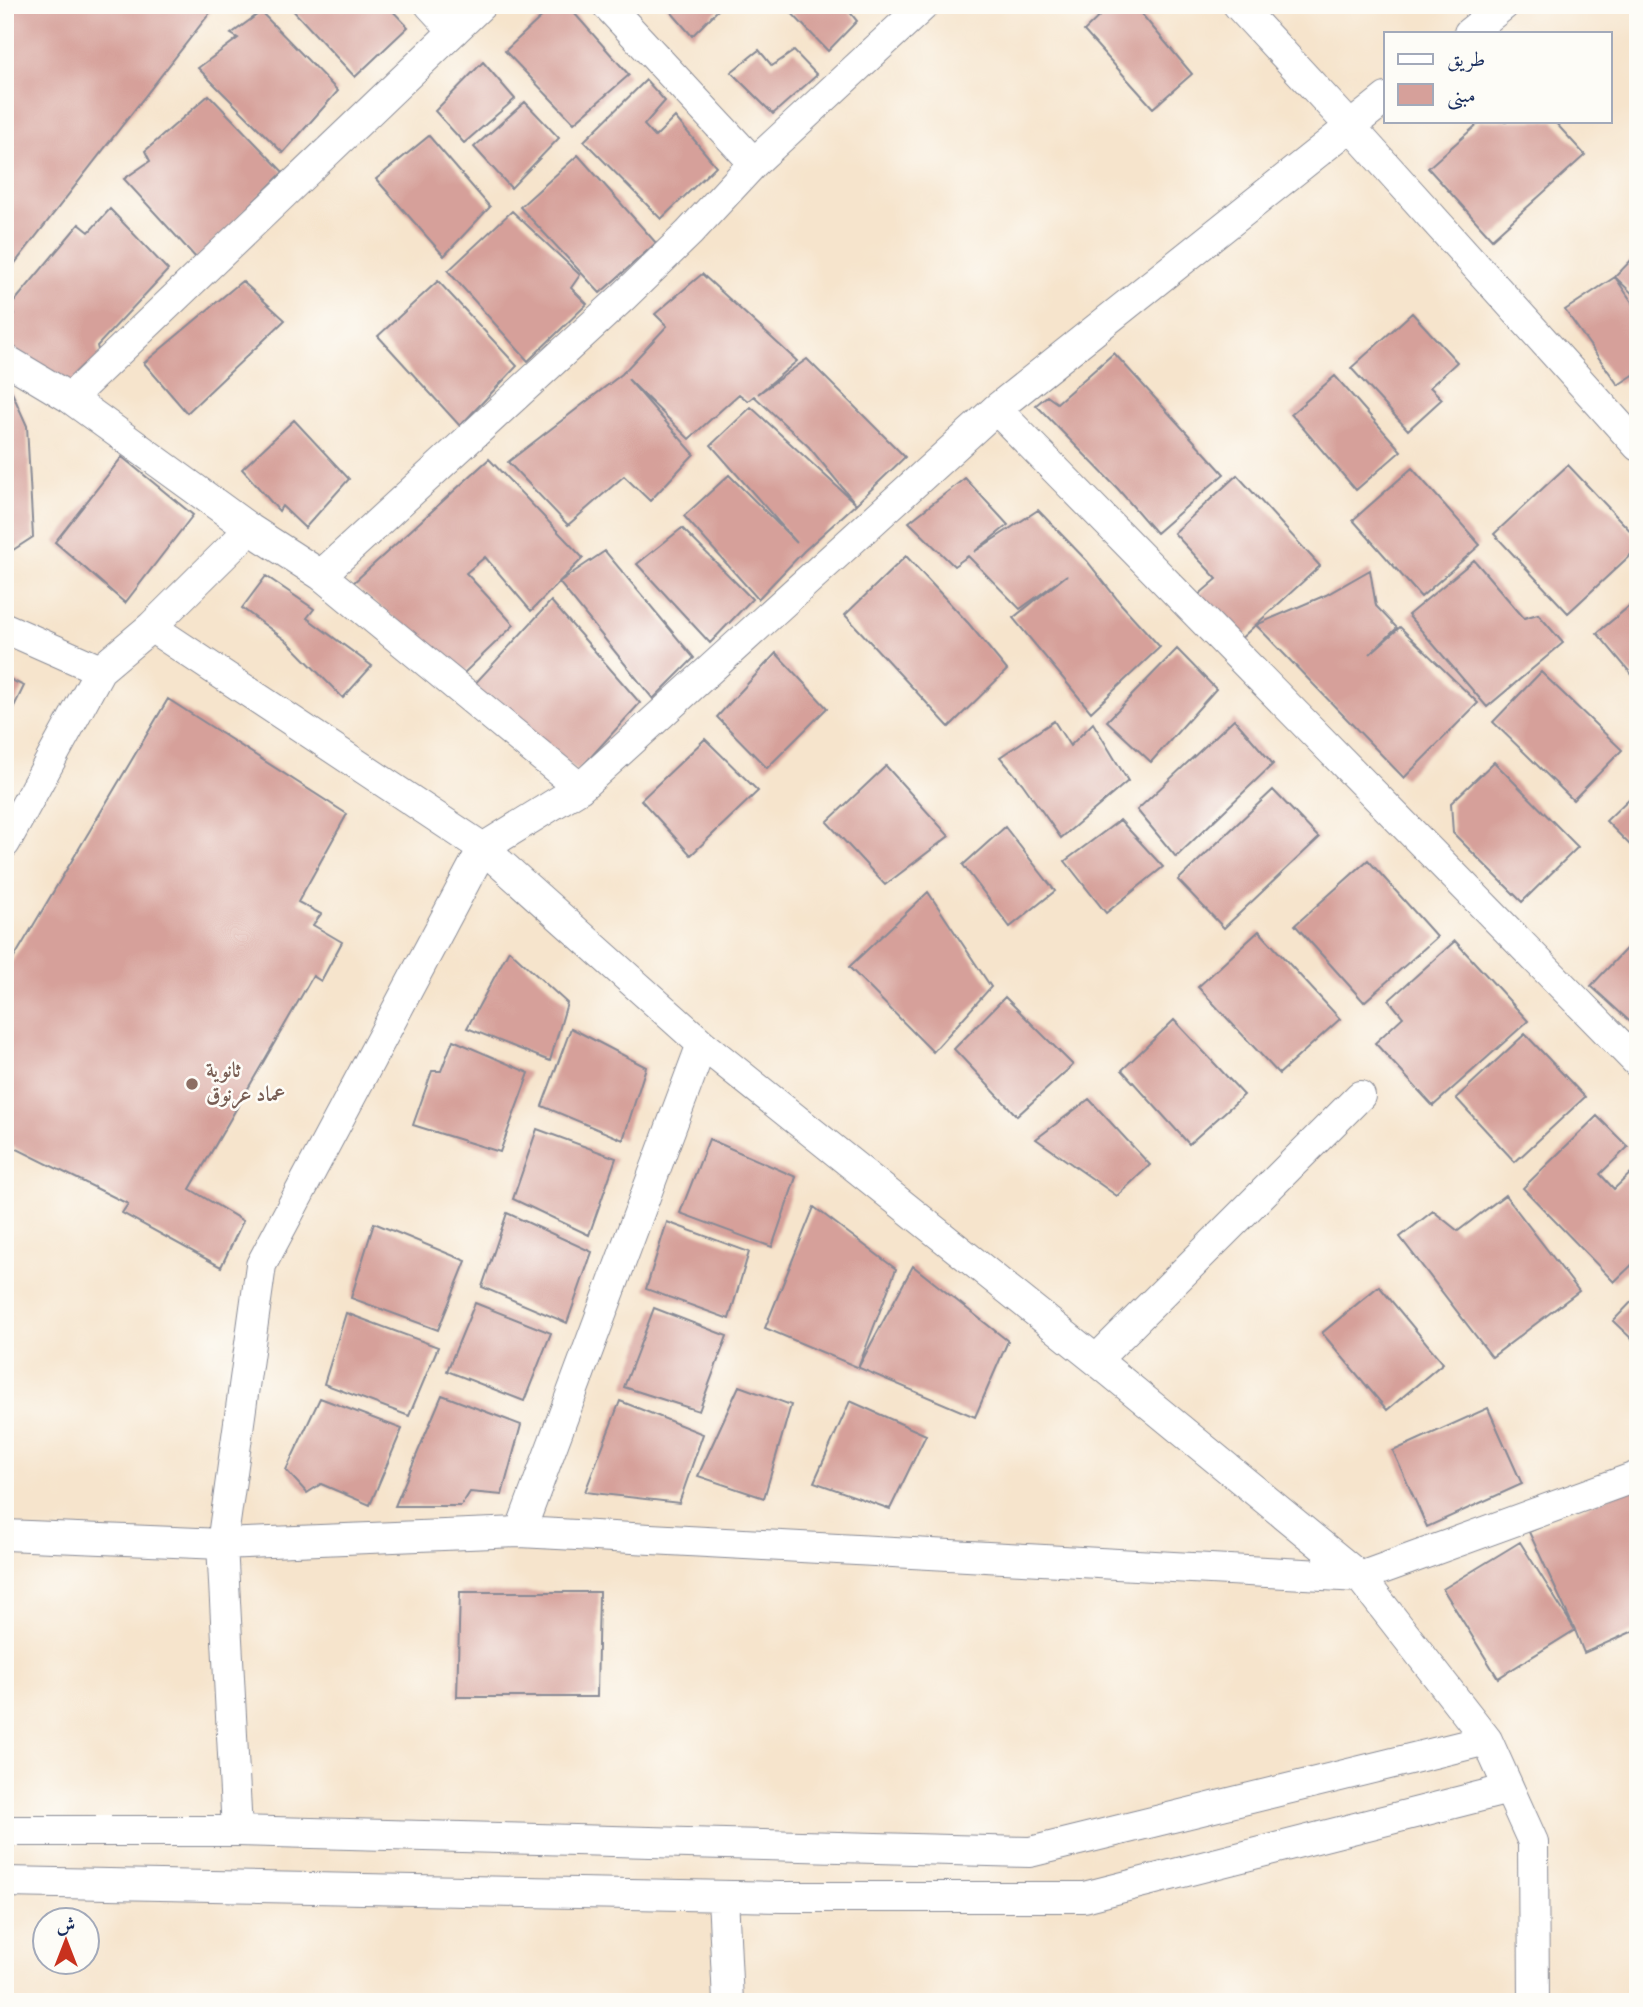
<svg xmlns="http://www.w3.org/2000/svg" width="1643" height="2007" font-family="'Sorts Mill Goudy',Amiri,serif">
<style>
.building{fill:#d6a09a}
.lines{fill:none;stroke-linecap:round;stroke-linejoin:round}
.street-casing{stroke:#888a95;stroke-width:32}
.street{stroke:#fff;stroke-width:30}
.education-dot{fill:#8d6e63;stroke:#fdfcf7;stroke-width:2.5}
.labels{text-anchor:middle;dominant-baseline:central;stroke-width:5;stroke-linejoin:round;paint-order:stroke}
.education-label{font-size:21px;font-weight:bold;fill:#785e54;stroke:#fdfcf7;text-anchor:start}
</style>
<rect width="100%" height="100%" fill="#fdfcf7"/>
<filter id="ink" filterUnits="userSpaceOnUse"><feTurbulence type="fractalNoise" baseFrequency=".0143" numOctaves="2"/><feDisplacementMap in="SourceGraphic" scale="14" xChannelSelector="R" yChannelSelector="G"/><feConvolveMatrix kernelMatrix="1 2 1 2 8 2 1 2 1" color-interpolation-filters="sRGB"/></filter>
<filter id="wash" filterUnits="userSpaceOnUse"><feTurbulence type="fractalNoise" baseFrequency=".00686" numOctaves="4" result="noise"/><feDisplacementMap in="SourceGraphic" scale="28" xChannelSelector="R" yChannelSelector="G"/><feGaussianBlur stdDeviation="1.57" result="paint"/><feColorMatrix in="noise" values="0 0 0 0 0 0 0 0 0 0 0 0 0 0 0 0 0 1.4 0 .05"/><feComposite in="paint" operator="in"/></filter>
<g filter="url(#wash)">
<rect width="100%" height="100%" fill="#f6e4cc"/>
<g id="blocks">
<path class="building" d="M5,5H216L5,276Z
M288,5H387L408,27L355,77Z
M554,5H567L629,75L574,123L505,51Z
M665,5H723L692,36Z
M784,5H844L857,21L828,51Z
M1111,5H1134L1192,74L1153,108L1084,31Z
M261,12L338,91L283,153L198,68L238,38L231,34Z
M759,50L772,66L794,51L817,75L773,114L731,72Z
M483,62L515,99L464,143L435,111Z
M646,80L665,101L644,125L655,137L675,117L716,166L661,219L584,141Z
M209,95L283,172L197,259L124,179L150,161L145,151Z
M525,102L559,138L511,188L474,147Z
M1481,121H1554L1585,155L1492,239L1428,168Z
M429,136L490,207L444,256L376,179Z
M578,155L656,243L600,293L520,207Z
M110,209L168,270L97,346L100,358L69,391L5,345V324L14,314L9,308L79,224L89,232Z
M512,211L580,275L571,288L587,304L528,361L448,271Z
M1638,253V299L1615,277L1638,311V372L1618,385L1565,310L1615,277Z
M702,274L797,361L758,394L807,359L905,457L856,504L804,551L758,599L684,516L729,475L797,543L711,445L751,407L856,504L809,447L754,396L748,401L739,394L689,439L628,379L694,454L650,501L624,476L568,525L508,462L622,374L667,326L655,314Z
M242,281L285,320L187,413L144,363Z
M438,281L517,366L460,426L378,336Z
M1412,313L1457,362L1430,387L1442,399L1408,430L1351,368Z
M1114,353L1224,474L1156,533L1118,489L1036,405L1047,396L1057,403Z
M1335,376L1401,451L1356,490L1291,414Z
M10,388L27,426L33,537L13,550H5V389Z
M294,420L349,479L305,528L282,506L279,511L242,469Z
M122,457L193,515L125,603L55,542Z
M489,459L583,558L559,582L605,551L694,658L653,699L559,582L531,611L485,557L466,573L514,625L463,674L352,584Z
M1568,465L1638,539V548L1568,613L1494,534Z
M1412,468L1480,545L1421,597L1353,520Z
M1237,475L1320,566L1237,642L1196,597L1217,579L1174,533Z
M965,478L1008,525L974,552L1038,510L1087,561L1121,604L1160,647L1091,712L1013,618L1067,575L1020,609L968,556L954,566L909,522Z
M682,528L752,599L710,643L637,564Z
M906,556L969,624L1007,670L949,727L845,615Z
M1474,560L1524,618L1538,614L1563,643L1487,707L1408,615Z
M1370,570L1376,606L1397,628L1370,654L1400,627L1478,703L1404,778L1256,625L1326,595Z
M266,576L314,609L307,618L372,666L343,698L288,642L242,608Z
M1638,599V682L1597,633Z
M551,601L640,703L578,771L470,689Z
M1177,649L1216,689L1151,762L1107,721Z
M776,653L827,708L767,768L717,717Z
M1541,672L1622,750L1573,800L1493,722Z
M5,677L24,686L5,725Z
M168,699L347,814L298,902L321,914L313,925L342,942L321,981L313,976L190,1189L243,1221L221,1267L122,1213L128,1204L5,1143V973Z
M1234,719L1273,764L1176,857L1137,810Z
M1054,721L1070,746L1093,723L1128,781L1061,838L1022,783L1000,757Z
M705,739L758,791L691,855L641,800Z
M1494,762L1578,847L1522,902L1453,833L1451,803Z
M886,766L949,836L885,885L827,822Z
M1273,790L1319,838L1224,928L1178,880Z
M1638,790V853L1606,821Z
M1120,820L1163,867L1106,913L1065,861Z
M1005,827L1055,891L1010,927L963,865Z
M1368,860L1437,937L1364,1002L1295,925Z
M928,892L991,987L933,1052L849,967Z
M1259,931L1340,1019L1279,1074L1198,987Z
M1638,936V1029L1591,986Z
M1455,941L1528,1021L1433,1106L1375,1043L1403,1017L1389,1000Z
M509,950L567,1003L550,1061L467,1028Z
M1005,997L1073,1065L1017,1116L954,1049Z
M1174,1020L1244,1095L1189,1144L1122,1070Z
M571,1028L646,1067L623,1140L542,1106Z
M1525,1034L1585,1097L1515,1162L1456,1098Z
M453,1040L529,1073L500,1152L413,1125L432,1071H441Z
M1089,1099L1150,1165L1117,1196L1036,1139Z
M1597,1116L1628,1147L1600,1174L1614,1189L1638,1166V1259L1614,1282L1523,1188Z
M537,1129L616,1158L589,1235L513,1199Z
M709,1139L796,1177L772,1247L680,1213Z
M1505,1195L1579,1291L1492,1357L1400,1237L1433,1211L1458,1231Z
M814,1207L896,1269L858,1368L913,1266L1008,1341L975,1417L765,1328Z
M507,1213L592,1252L567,1323L482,1287Z
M667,1222L749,1252L729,1319L646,1289Z
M374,1223L466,1261L438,1330L351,1298Z
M1379,1286L1443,1363L1387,1410L1322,1333Z
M1638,1295V1345L1613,1321Z
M475,1303L551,1333L524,1401L447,1371Z
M654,1308L727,1336L699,1411L624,1387Z
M346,1313L438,1347L409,1416L324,1384Z
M739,1386L791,1405L764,1498L698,1476Z
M442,1395L521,1425L502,1495L470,1492L461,1506H395Z
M320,1398L402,1429L370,1505L321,1484L307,1493L286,1470Z
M620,1401L703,1434L679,1503L585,1492Z
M850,1401L926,1435L890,1509L814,1482Z
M1488,1408L1522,1484L1427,1527L1393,1451Z
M1638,1483V1629L1584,1653L1575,1630L1498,1678L1443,1589L1520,1542L1575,1630L1529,1532Z
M460,1592H599L597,1697H457Z"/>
</g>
</g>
<g filter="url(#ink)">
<use href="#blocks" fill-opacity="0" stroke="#888a95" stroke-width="2"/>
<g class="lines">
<g class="street-casing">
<path id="street" d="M430,5L454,31
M607,5L754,163
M1238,5L1350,126L1638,446
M1469,33L1504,5
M5,359L70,398L250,529L321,575L580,788
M70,398L481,5
M996,409L1638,1063
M321,575L623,297L689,233L754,163L924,5
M151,627L483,848L702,1044L1096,1360L1360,1577L1487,1740L1533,1842L1534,2002
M5,628L100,670
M5,843L100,670L151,627L250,529
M1096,1360L1360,1096
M520,1532L702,1044
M5,1535L222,1544L520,1532L1360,1577L1638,1476
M5,1831H237L1030,1852L1487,1740
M237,1831L222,1544L261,1265L483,848L580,788L996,409L1386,98
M5,1882L782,1897H1084L1509,1789
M723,1896L728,2002"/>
</g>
<use href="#street" class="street"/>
</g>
</g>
<circle class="education-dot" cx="192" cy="1084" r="7"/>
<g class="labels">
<g class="education-label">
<text x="206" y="1072">ثانوية<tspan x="206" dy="24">عماد عرنوق</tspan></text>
</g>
</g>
<rect width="1643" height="2007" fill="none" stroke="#fdfcf7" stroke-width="28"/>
<rect x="1384" y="32" width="228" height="91" fill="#fdfcf7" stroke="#a3aaba" stroke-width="2"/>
<rect x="1398" y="54" width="35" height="10" fill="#ffffff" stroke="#a3aaba" stroke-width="2"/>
<text x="1447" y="66" font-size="21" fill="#1b2f5e">طريق</text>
<rect x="1398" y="84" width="35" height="21" fill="#d6a09a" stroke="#a3aaba" stroke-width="2"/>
<text x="1447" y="102" font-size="21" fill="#1b2f5e">مبنى</text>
<g transform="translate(66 1941)"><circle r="33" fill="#fdfcf7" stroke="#a3aaba" stroke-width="2"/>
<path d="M0-5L12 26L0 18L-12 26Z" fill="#c8321e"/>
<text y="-10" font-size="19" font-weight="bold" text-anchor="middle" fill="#1b2f5e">ش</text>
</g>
</svg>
